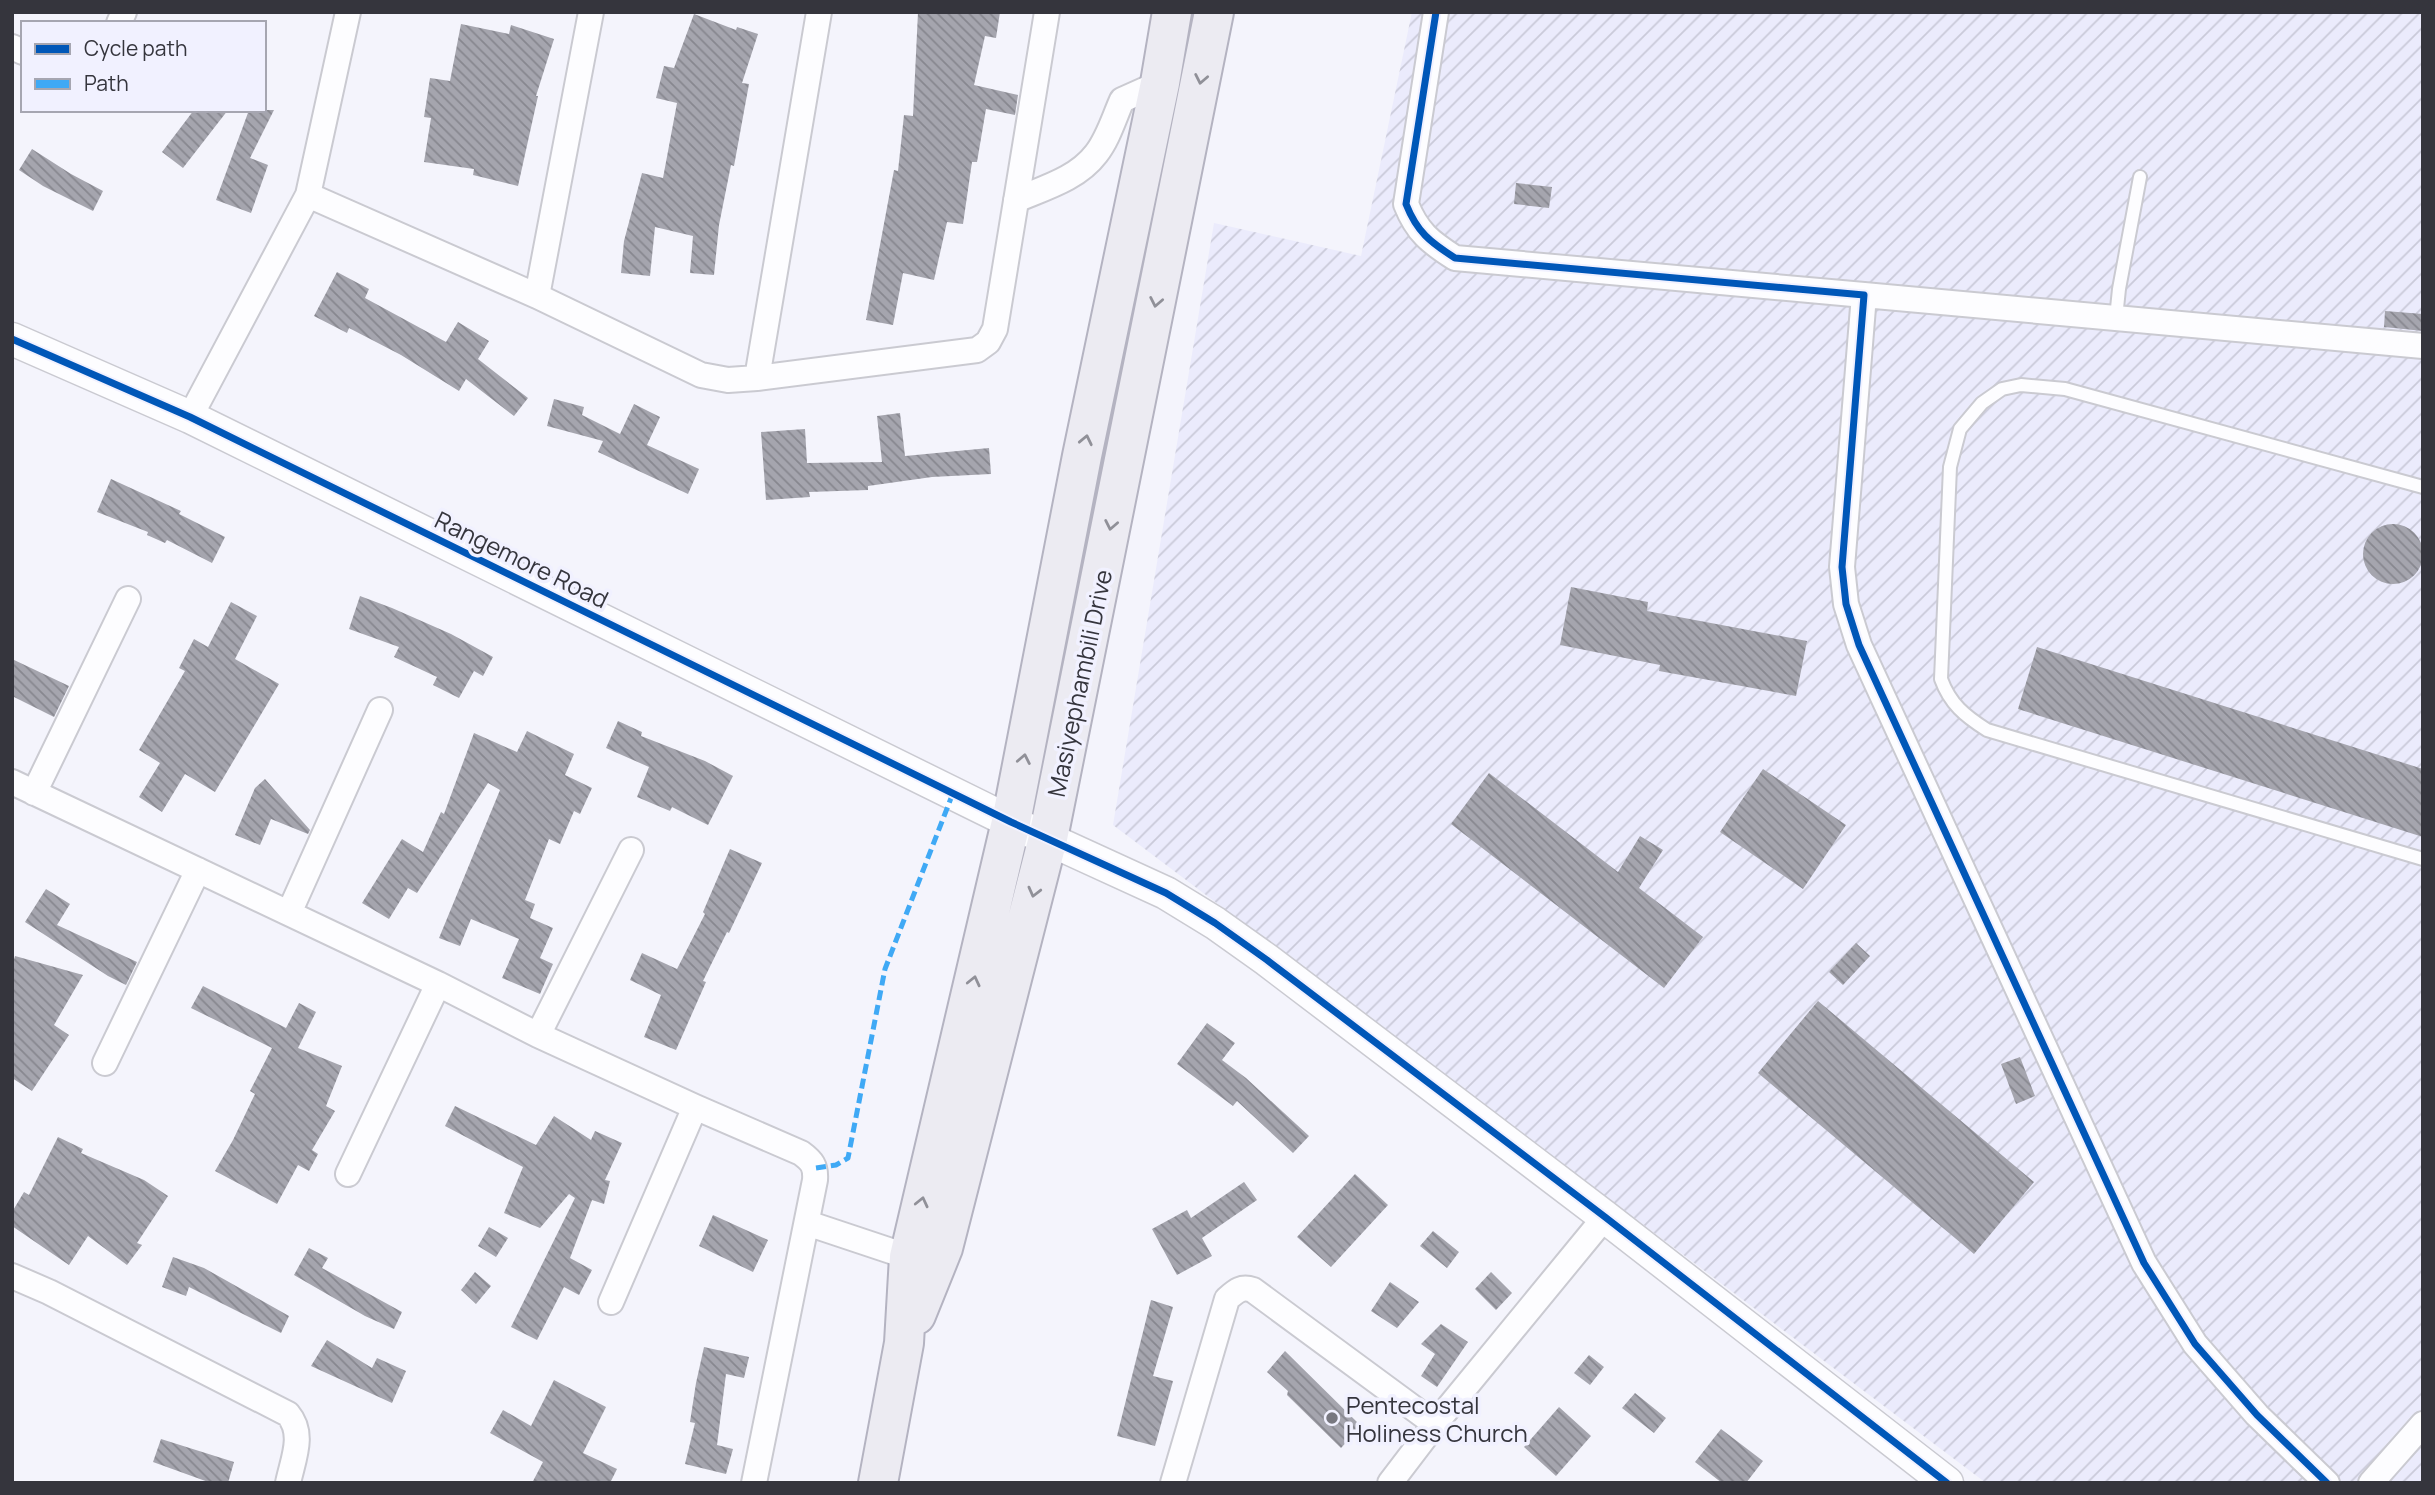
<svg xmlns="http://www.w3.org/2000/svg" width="2435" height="1495" font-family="Manrope,sans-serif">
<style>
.industrial{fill:url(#industrial-furrows)}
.building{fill:url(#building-back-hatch)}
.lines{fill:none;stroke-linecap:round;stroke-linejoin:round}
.service-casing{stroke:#cacad1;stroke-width:16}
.minor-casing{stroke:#cacad1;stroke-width:28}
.tertiary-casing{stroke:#cacad1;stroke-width:35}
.primary-casing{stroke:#b4b3c1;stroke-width:42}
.service{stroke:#fdfdff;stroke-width:12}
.minor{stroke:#fdfdff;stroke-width:24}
.tertiary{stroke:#fdfdff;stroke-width:32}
.primary{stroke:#ecebf2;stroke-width:38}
.quiet{stroke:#3fa9f5;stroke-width:5;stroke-dasharray:10 5;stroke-linecap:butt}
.cycleway-casing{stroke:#f1f1ff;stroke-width:11}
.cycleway{stroke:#0057b8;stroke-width:7}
.oneway{stroke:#909098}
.poi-dot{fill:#787880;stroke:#f1f1ff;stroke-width:2.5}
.labels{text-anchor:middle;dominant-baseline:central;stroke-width:7;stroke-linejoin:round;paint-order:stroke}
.street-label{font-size:24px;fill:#35353d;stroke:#f1f1ff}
.poi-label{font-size:24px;fill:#35353d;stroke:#f1f1ff;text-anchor:start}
</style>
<defs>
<pattern id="industrial-furrows" width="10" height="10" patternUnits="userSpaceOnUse" patternTransform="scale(1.75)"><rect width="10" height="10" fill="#ebebfc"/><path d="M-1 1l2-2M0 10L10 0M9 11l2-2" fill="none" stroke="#cacad9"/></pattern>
<pattern id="building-back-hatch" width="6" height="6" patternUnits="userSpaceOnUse" patternTransform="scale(1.75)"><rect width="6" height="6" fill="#a5a5ae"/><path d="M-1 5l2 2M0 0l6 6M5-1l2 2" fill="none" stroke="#87878f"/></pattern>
</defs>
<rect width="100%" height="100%" fill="#f4f4fc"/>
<path class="industrial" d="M1412,12H2423V1483H1986L1113,825L1214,223L1361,256Z"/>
<path class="building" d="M918,12H1000L996,38L985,36L974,85L1018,95L1015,115L986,109L977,162H972L963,224L947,222L934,280L903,273L893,325L866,320L894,170L898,171L904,115L913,116Z
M694,14L736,30L737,27L758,34L742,83L749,84L734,166L731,165L719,225L714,275L690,273L693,236L655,227L650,276L621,273L624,241L642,173L663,178L677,103L656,98L664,66L674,68Z
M461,24L509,34L511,25L554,39L536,96H538L518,186L473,175L474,169L424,162L431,118L424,117L430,78L450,81Z
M194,110H228L183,168L162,152Z
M249,110H274L250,158L268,165L251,213L216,200Z
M32,149L71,174L103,191L93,211L43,186L19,170Z
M1516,183L1552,187L1549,208L1514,204Z
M337,272L369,289L365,298L446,342L458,322L489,341L478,359L528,398L514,416L466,379L459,391L401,355L349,328L347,333L314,316Z
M2385,311L2423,314V331L2384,327Z
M554,399L584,407L582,415L620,434L634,404L660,417L647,445L699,469L688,494L598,452L603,441L547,426Z
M900,413L905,456L989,448L991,474L932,477L868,486V490L809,492L810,497L766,500L761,432L805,429L807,463L882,462L877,416Z
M111,479L181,511L179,514L225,537L212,563L167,540L165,543L147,535L148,532L97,512Z
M2363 554a30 30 0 1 1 60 0a30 30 0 1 1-60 0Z
M1571,587L1648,602L1647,611L1807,641L1796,696L1659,671L1660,665L1560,645Z
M360,596L392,608L451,634L493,657L483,676L474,671L459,698L433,685L437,677L394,657L399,647L349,629Z
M231,602L257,616L235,659L279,684L215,792L185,774L162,812L139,797L160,763L139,750L185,671L179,668L194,639L208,647Z
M2037,647L2423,769V837L2018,709Z
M12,659L69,686L54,717L12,696Z
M618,721L642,732L641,736L705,761L733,776L708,825L672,807L670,811L637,797L649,767L606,748Z
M527,731L574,754L565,775L592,788L580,814L574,811L560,844L549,839L525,900L535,904L530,918L553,928L540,958L553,964L540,994L502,978L519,939L471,919L460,946L439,938L500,790L488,783L417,893L408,888L389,919L362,903L402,839L423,852L441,812L444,814L474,733L517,752Z
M1763,769L1846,825L1803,889L1720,832Z
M1489,773L1618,872L1640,836L1663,850L1639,888L1703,937L1664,988L1451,824Z
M265,779L310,830L308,834L271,819L260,845L235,835L255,788Z
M730,849L762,863L729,933L727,932L703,981L706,982L676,1050L644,1037L661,995L630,980L642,953L677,969L705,914L703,912Z
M46,889L70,904L57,925L137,962L126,985L108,976L25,922Z
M1856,943L1870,956L1843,985L1829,972Z
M15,956L83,975L54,1025L69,1035L32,1091L12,1078V967Z
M203,986L286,1028L299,1003L316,1012L298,1048L342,1066L326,1106L335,1111L312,1150L318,1154L309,1171L298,1165L277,1204L215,1171L233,1140L255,1094L250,1091L272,1048L191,1008Z
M1818,1001L2034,1182L1974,1254L1758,1073Z
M1207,1023L1235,1043L1222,1060L1246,1078L1309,1136L1293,1153L1237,1101L1233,1106L1177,1064Z
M2020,1057L2035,1096L2016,1104L2001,1064Z
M455,1106L536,1145L554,1116L591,1140L595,1131L622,1143L605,1180L610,1181L604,1204L592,1200L570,1258L592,1270L579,1295L564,1287L537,1340L511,1327L575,1198L569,1194L540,1228L504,1213L523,1167L445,1126Z
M58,1137L83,1149L81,1153L144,1180L168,1196L137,1243L142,1245L127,1265L88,1236L69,1265L12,1226V1212L24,1192L29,1195Z
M1355,1174L1388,1205L1331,1267L1297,1237Z
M1244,1182L1257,1200L1202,1238L1212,1256L1177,1275L1152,1229L1187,1210L1191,1218Z
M713,1215L768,1240L753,1272L699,1246Z
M489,1227L508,1238L496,1257L478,1246Z
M1433,1231L1459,1252L1447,1268L1420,1246Z
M309,1248L328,1258L322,1268L402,1312L394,1329L365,1316L294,1275Z
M173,1257L204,1268L289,1316L281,1333L189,1287L186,1296L162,1287Z
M475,1272L491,1286L476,1304L461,1290Z
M1491,1272L1512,1293L1496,1310L1475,1289Z
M1390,1282L1419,1302L1397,1328L1371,1311Z
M1151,1300L1173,1307L1153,1376L1173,1381L1155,1446L1117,1436Z
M1441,1324L1468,1342L1437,1387L1421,1376L1435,1354L1421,1344Z
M327,1340L372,1368L377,1358L406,1371L392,1403L311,1366Z
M704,1347L749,1357L744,1378L726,1374L717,1445L733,1449L726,1474L685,1464L695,1423L690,1422L696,1383Z
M1285,1351L1361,1426L1341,1448L1287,1395L1288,1391L1267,1372Z
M1589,1355L1604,1367L1590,1385L1574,1373Z
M554,1380L606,1407L583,1453L617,1469L610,1483H532L543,1462L490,1433L503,1410L531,1426Z
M1635,1393L1666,1418L1654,1433L1622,1408Z
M1559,1407L1591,1436L1556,1476L1524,1447Z
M1721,1429L1763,1461L1746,1483H1722L1695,1462Z
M161,1439L234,1462L228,1483H211L153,1462Z"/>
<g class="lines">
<g class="service-casing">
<path id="service" d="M2116,318L2119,289L2140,177
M2423,487L2065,389L2021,385L2002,389L1982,403L1960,429L1950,467L1941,679C1950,704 1965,716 1987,730L2423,859"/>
</g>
<g class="minor-casing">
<path id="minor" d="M1436,12L1406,204C1417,232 1430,242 1455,258L1864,295L1842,567L1846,604L1859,645L2144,1263L2195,1344L2257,1415L2327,1483
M119,23L124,12
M12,47L23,52
M308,195L537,296L701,375L728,380L757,378L977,350L988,342L995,329L1047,12
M1016,200C1044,188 1077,179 1096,154C1108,139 1114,118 1122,100L1160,83
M1864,295L2423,346
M537,296L591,12
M757,378L819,12
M190,417L308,195L348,12
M12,782L438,984L538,1035L695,1107L801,1153C812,1161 816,1166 815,1180L754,1483
M34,793L128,599
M289,913L380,710
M538,1035L631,850
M105,1063L198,870
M348,1174L438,984
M807,1223L909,1257
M12,1276L49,1292L288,1414C305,1434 293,1459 288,1483
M611,1302L695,1107
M1173,1483L1227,1299C1236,1291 1241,1286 1253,1290L1435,1424
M1390,1483L1435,1424L1605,1217
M2371,1483L2423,1424"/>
</g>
<g class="tertiary-casing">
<path id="tertiary" d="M12,339L190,417L1011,822L1166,893L1215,923L1267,960L1605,1217L1947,1483"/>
</g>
<g class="primary-casing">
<path id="primary" d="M916,1315L943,1248L1048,838L1214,12
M878,1483L904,1343L909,1257L1011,822L1082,456L1160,83L1172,12"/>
</g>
<use href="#service" class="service"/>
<use href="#minor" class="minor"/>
<use href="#tertiary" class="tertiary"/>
<use href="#primary" class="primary"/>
<path class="quiet" d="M816,1168L836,1165L848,1158L885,969L953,793"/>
<g class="cycleway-casing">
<path id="cycleway" d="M1436,12L1406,204C1417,232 1430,242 1455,258L1864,295L1842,567L1846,604L1859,645L2144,1263L2195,1344L2257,1415L2327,1483
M12,339L190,417L1011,822L1166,893L1215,923L1267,960L1605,1217L1947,1483"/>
</g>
<use href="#cycleway" class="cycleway"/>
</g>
<defs><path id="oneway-chevron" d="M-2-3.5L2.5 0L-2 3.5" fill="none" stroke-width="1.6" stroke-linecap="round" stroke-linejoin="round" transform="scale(1.75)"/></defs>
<g class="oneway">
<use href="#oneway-chevron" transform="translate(1201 79) rotate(101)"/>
<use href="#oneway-chevron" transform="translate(1156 302) rotate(101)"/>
<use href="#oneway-chevron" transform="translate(1086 440) rotate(-78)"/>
<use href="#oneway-chevron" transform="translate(1111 525) rotate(101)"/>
<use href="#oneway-chevron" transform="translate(1024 759) rotate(-79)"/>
<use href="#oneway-chevron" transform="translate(1034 892) rotate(104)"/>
<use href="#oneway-chevron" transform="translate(974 981) rotate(-77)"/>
<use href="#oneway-chevron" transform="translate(922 1202) rotate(-77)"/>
</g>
<circle class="poi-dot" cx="1332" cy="1418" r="7"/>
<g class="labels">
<g class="street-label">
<text transform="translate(522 559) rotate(26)">Rangemore Road</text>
<text transform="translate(1079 683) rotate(-78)">Masiyephambili Drive</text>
</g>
<g class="poi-label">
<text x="1346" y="1404">Pentecostal<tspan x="1346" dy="28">Holiness Church</tspan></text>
</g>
</g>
<rect width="2435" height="1495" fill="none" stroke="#35353d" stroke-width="28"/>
<rect x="21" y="21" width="245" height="91" fill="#f1f1ff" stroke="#a6a6b1" stroke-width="2"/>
<rect x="35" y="44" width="35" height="10" fill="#0057b8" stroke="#a6a6b1" stroke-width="2"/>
<text x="84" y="56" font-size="21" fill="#35353d">Cycle path</text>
<rect x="35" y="79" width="35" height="10" fill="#3fa9f5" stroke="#a6a6b1" stroke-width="2"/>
<text x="84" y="91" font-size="21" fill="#35353d">Path</text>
</svg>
